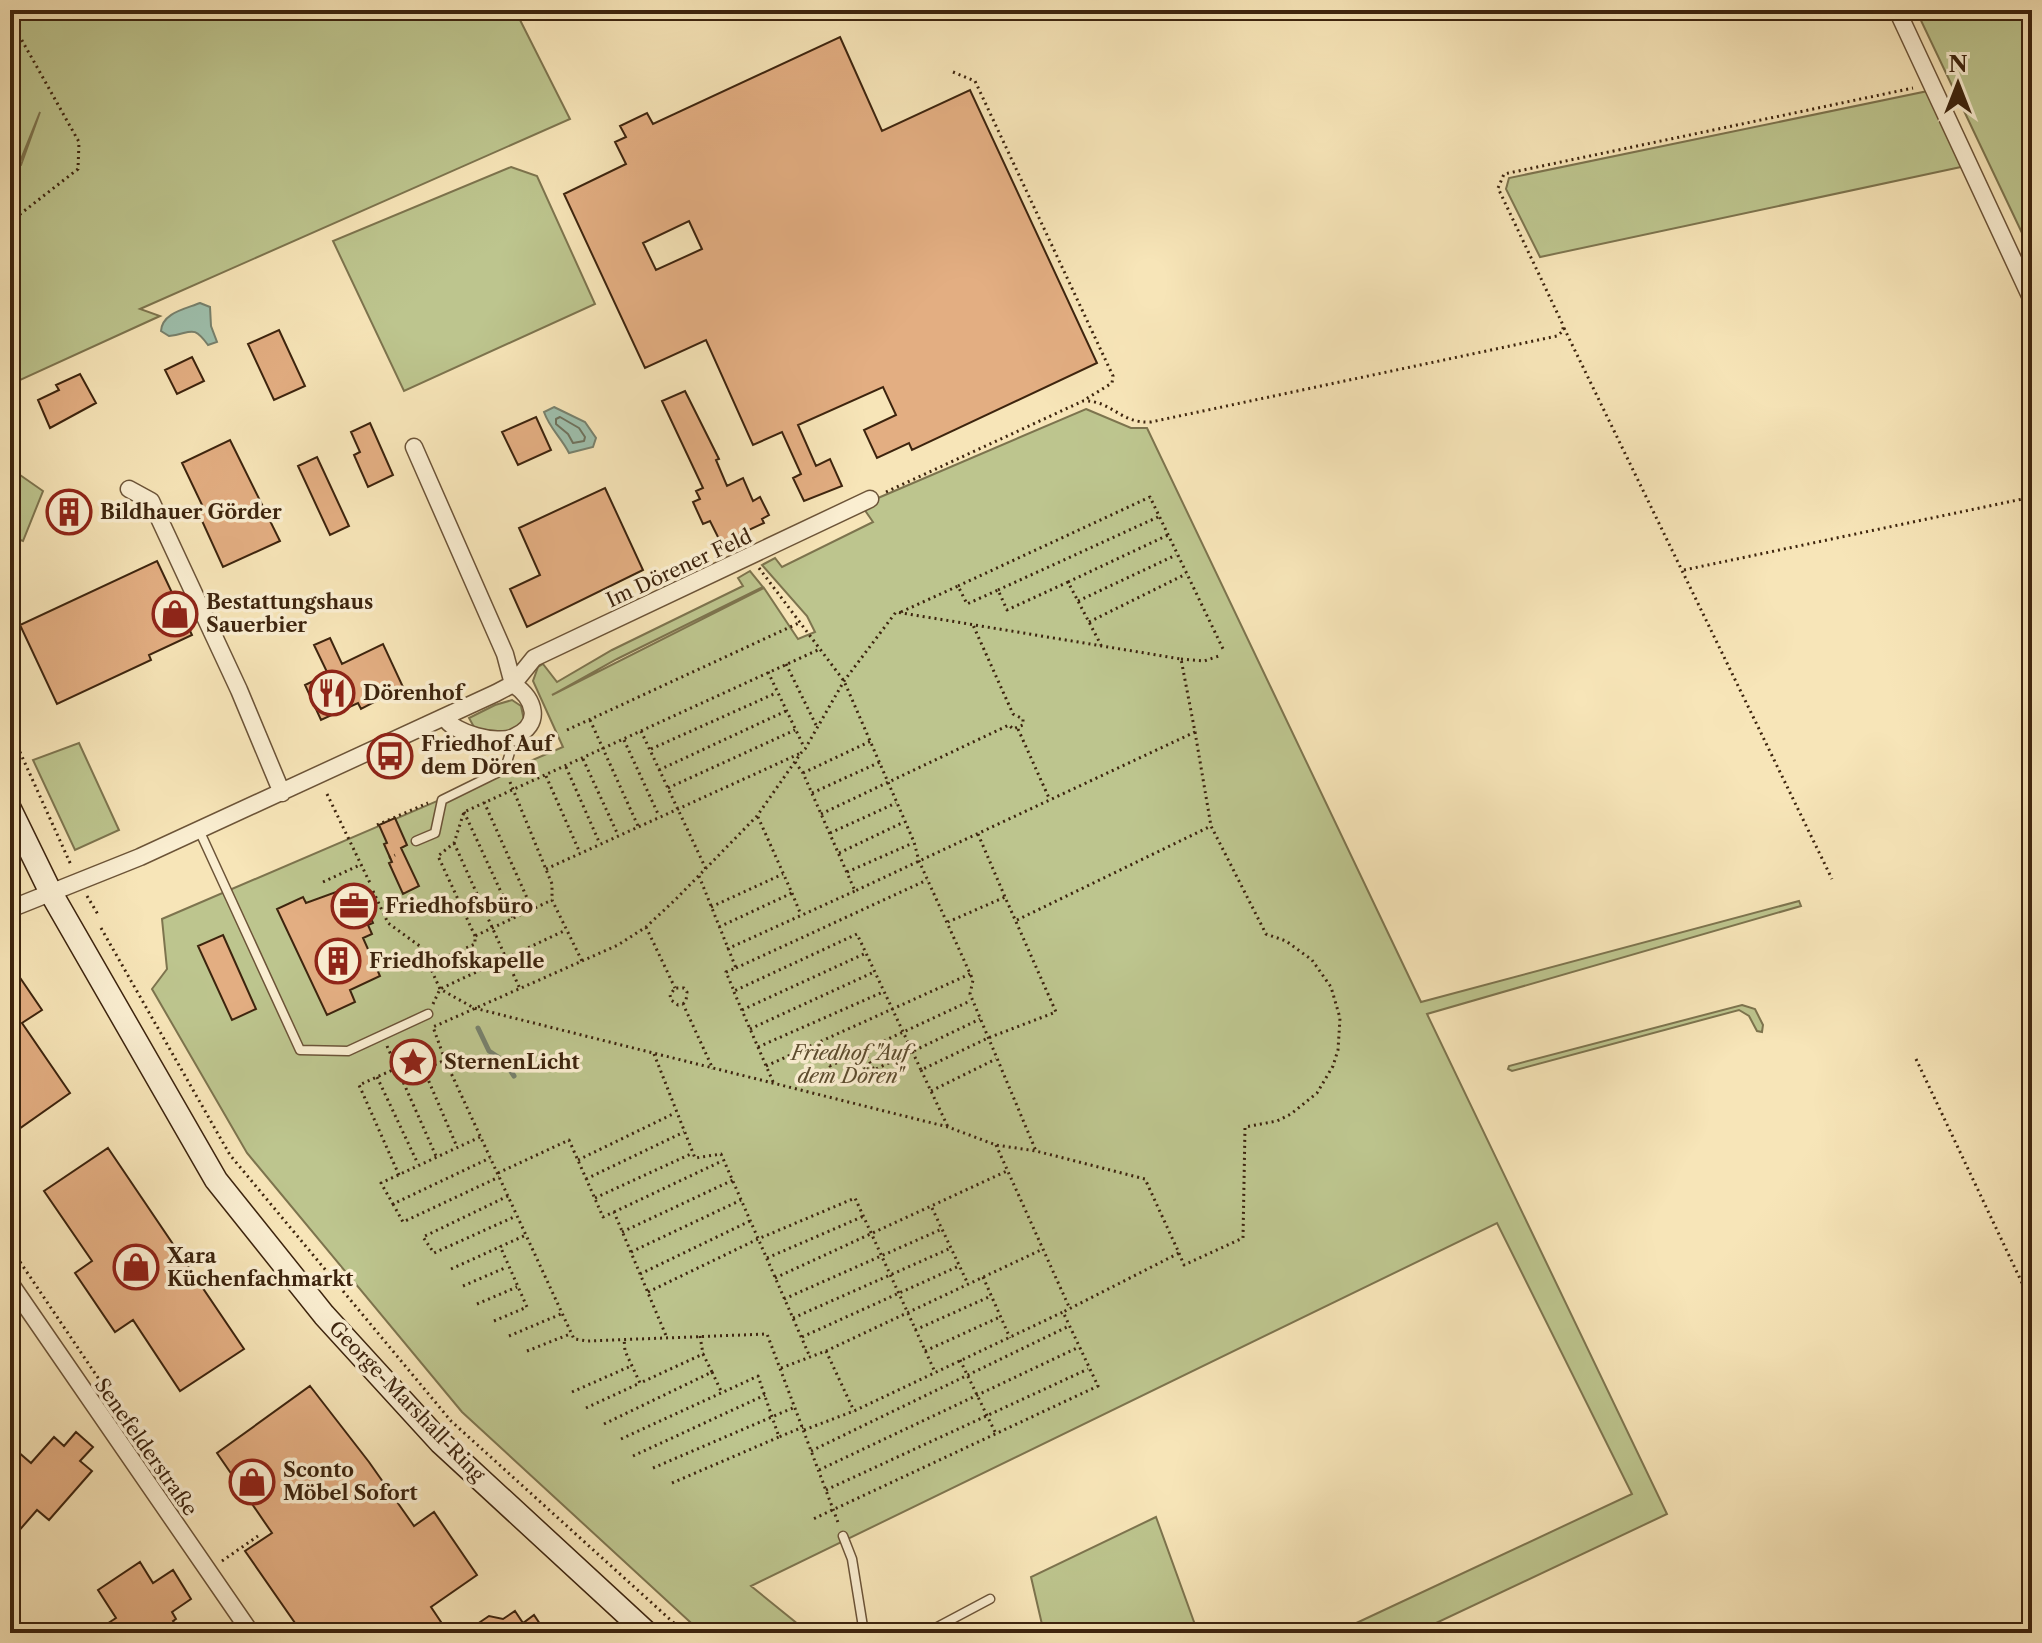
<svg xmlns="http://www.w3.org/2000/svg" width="2042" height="1643" font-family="'Libre Caslon Text',serif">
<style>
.green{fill:#bdc58e;stroke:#7d744e;stroke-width:2}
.water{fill:#9ebfac;stroke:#77816d;stroke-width:2}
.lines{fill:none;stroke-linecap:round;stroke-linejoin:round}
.shore{stroke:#6e725d;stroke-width:2}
.stream{stroke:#77816d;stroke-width:5}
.building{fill:#e3ae82;stroke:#3d240e;stroke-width:2;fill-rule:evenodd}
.service-casing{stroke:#6c5438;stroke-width:11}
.minor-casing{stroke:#6c5438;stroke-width:19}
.secondary-casing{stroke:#3d240e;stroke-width:25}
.path{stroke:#3d240e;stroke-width:3;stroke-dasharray:2 4;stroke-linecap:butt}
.service{stroke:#faeed1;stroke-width:8}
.minor{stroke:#faeed1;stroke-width:16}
.secondary{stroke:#faeed1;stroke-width:22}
.labels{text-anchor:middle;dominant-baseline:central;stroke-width:7;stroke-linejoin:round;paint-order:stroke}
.poi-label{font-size:20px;font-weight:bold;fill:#3d240e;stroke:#faeed1;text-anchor:start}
.street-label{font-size:20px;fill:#3d240e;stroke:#faeed1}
.park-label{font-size:20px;font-style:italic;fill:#5d4c2e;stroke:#faeed1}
</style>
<rect width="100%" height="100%" fill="#f7e5b8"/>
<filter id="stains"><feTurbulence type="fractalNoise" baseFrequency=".0025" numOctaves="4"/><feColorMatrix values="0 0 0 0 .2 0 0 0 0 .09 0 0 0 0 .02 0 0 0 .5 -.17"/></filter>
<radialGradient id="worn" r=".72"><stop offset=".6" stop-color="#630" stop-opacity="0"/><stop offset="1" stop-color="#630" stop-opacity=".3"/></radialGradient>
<path class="green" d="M10,10H515L570,119L140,309L160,316L11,384L13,408H10V170L21,165L40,112L19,164L10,168Z
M1916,10H2032V254Z
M1928,91L1961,167L1540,257L1506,189L1509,178Z
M511,167L537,176L595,304L404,391L333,241Z
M1086,409L1131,428H1147L1421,1002L1799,901L1801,906L1427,1014L1667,1514L1415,1633H1335L1632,1494L1497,1223L751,1586L809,1633H702L462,1412L247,1153L152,989L167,969L162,919L563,747L533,681L538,667L543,664L557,682L612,650L743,586L738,578L750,571L763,587L617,659L552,695L764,588L798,639L815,632L807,616L762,565L775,558L782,567L873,522L862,506L871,501Z
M10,468L43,491L23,541L10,536Z
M512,700L521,706L524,720L511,732H489L474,727L469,718L495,705Z
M79,743L119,830L75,850L33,760Z
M1742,1005L1755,1009L1763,1025L1762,1032L1757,1031L1749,1016L1739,1010L1512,1071L1508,1069L1509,1066Z
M1156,1517L1198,1633H1044L1031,1577Z"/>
<path class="water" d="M200,303L210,307L211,326L217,342L208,345C192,323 191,334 169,336L161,331C162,313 185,309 200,303Z
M554,407L585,422L596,438L593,447L569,453C561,437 550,429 544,412Z"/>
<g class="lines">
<path class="shore" d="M560,417L579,428L585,437L584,441L573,443L568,434L556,424V419Z"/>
<path class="stream" d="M478,1028L489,1051L504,1061L514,1076"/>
</g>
<path class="building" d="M840,37L882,131L970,90L1097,363L912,450L909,443L877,458L864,430L896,415L883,387L798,425L816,466L830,459L842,486L804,501L793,478L801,474L782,432L753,445L706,340L645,368L564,194L626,164L615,142L626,137L620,126L647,113L653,124ZM689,221L702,249L656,270L643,243Z
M279,330L305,386L274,400L248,344Z
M192,357L204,381L177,394L165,370Z
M80,374L96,403L50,428L38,400L59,390L56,385Z
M685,391L719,459L716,460L727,486L743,478L753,501L760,497L769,515L762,519L764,523L721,543L710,521L703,524L693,502L700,499L696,491L703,488L662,401Z
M536,417L551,450L518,465L502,432Z
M370,423L393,475L368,487L354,455L360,452L351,432Z
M230,440L280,541L223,567L198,512L204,509L182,463Z
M317,457L349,526L330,535L298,466Z
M605,488L643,570L527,627L510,589L540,575L519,528Z
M55 512a14 14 0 1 1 28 0a14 14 0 1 1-28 0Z
M157,561L192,635L149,655L151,660L57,704L20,625Z
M330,638L342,664L383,644L403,687L361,709L358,703L321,720L305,685L328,674L314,645Z
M395,818L407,845L401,848L419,886L403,894L389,863L392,862L384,844L387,843L379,825Z
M347,888L348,892L358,888L373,923L368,925L372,934L363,938L380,976L350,990L355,1002L327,1015L277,909L303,897L306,903Z
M223,935L256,1009L232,1020L198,946Z
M10,963L42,1010L22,1023L70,1093L16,1131L10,1123Z
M108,1148L244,1349L180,1391L133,1320L115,1332L75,1273L92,1261L44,1191Z
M310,1386L369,1462L414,1526L434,1512L477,1575L431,1607L441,1622L426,1633H302L245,1551L272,1533L217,1453Z
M76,1432L93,1447L80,1461L92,1471L49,1520L37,1510L10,1541V1445L31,1463L54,1437L64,1446Z
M140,1562L153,1583L173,1570L191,1599L172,1612L176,1619L173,1621L181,1633H93L116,1618L98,1590Z
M515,1611L523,1623L534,1615L546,1633H464L489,1616L503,1619Z"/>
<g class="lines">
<g class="service-casing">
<path id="service" d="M199,830L300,1050L348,1051L428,1014
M416,841L435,833L442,800L505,769L511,749
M843,1536L852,1559L864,1633
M926,1633L990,1599"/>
</g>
<g class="minor-casing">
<path id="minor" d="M1897,10L2032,300
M414,447L505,654L513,684C535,699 543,724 514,737C497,745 454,733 445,718
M129,489L151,501L239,690L282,793
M10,909L140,857L496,693L513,684L534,658L870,499
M10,1283L251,1633"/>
</g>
<g class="secondary-casing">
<path id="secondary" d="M10,809L51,893L216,1180L324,1315L441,1443L647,1633"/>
</g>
<path class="path" d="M10,19L79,142L78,169L10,222
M953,72L975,81L1113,376L1112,383L1086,399
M1564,328L1832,879
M886,492L1083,401C1112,400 1120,424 1151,422L1557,336L1563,331V325L1498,188L1504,174L1913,88
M759,568L844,681L914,842L919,861L973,980L970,994L1036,1151
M1684,570L2032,497
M1068,582L1168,535
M958,586L1150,497L1224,651
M998,590L1158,517
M1078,601L1176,555
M901,612L958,586L967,604L998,590L1007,610L1068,582L1101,645
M1089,622L1186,574
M1181,659L1204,661L1219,656
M786,664L816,725
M768,672L804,747
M590,720L638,826
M1018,729L1049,798
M10,730L71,865
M567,730L801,622
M641,731L706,869
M624,740L659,816
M651,749L776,693
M583,759L618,835
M566,767L600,844
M659,770L786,711
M803,773L871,741
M546,776L580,853
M510,782L552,884V900L582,961L433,1027L445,1060L574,1339L588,1341L767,1334L839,1525
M668,788L795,730
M812,793L880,762
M327,794L370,883
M484,802L532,909
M464,812L513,918
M821,814L1009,725L1013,729L1023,725V719L1013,714L973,625
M377,825L428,803
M830,833L896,803
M978,834L1005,897
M454,843L520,989
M839,853L904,822
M389,858L395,855
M546,869L801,753
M847,872L913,843
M699,876L736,968L726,972L734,991L857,934L921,1070L988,1038L1056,1012L1005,897L948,922
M323,882L360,865
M373,891L388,923L421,947L440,989L474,1008L948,1127L996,1145L1036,1151L1145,1179L1179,1253L1063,1312
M792,893L801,915
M87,896L99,916
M711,907L783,874
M1017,920L1211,826
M646,927L675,988
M719,927L792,893L758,817
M101,928L230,1155L451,1421L685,1633
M475,936L438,856L454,843L464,812L820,649
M727,949L855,891
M426,958L450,955L475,944V936L552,900
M582,961L618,945L646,927L676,899L757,816L801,753L805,749L844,681L896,612L1181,659L1195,732L855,891L803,773L795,762
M736,968L927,880
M734,992L774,1084
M433,1004L440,989L566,930
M683,1004L686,1001L687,992L684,988H675L670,995L671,1000L678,1005L683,1004L713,1069
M742,1010L866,953
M750,1029L874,972
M819,1044L830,1066L970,1001
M387,1046L397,1068
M758,1047L883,992
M864,1051L874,1070L980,1019
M654,1054L695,1158L721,1154L810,1357
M1916,1059L2032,1304
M766,1066L970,974
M424,1070L457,1147
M921,1070L948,1127
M377,1077L418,1164
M402,1080L445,1060
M931,1091L996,1059
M480,1137L381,1183L393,1204L490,1158
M996,1145L1070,1309
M578,1160L675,1113
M498,1173L569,1140L603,1217L614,1212L667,1338
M399,1175L359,1085L397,1068L436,1156
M586,1179L684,1132
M508,1196L423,1237L434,1253L516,1216
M595,1198L693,1153
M393,1204L403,1222L499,1177
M932,1208L968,1284
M614,1212L722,1161
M622,1232L733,1180
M10,1247L117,1406
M631,1252L741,1200
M1179,1253L1184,1265L1243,1238L1245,1127L1277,1121L1291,1114L1317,1093L1333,1066L1338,1050L1340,1018L1331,987L1312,960L1286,941L1266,934L1211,826L1195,732
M767,1258L864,1216
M451,1269L526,1235
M640,1274L750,1221
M983,1277L1010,1338
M775,1278L1007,1171
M463,1286L507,1267
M648,1292L758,1239L855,1198L935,1372
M784,1299L942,1229
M477,1304L517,1287
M793,1318L951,1248
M494,1321L527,1307L500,1246
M915,1330L991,1296
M509,1336L561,1314
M700,1336L703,1354
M802,1337L959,1266
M527,1351L570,1334
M826,1351L854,1411
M925,1351L1000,1317
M960,1360L996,1434
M781,1368L826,1351L1043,1249
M712,1372L722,1393
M572,1392L631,1366
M586,1408L640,1383L625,1351L624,1339
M604,1424L712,1372L703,1354L640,1383
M804,1430L854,1411L1063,1312L1098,1386L811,1520
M621,1439L758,1376L779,1437L803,1427
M811,1451L1069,1326
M633,1456L765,1395
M653,1468L795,1407
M819,1470L1079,1347
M672,1483L779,1437
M826,1490L1088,1369
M222,1561L258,1536"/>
<use href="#service" class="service"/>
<use href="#minor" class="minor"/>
<use href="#secondary" class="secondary"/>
</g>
<defs>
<g id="building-ring" transform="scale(2.3)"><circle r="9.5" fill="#faeed1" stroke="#8f2418" stroke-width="1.5"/><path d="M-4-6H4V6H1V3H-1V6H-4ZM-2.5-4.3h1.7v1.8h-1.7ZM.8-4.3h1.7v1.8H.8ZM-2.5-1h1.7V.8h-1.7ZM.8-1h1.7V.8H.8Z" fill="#8f2418"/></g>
<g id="shop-ring" transform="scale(2.3)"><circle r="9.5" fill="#faeed1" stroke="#8f2418" stroke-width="1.5"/><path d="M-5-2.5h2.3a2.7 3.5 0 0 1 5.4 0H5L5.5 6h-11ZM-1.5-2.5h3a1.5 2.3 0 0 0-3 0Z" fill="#8f2418"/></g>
<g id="restaurant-ring" transform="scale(2.3)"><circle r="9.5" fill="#faeed1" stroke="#8f2418" stroke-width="1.5"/><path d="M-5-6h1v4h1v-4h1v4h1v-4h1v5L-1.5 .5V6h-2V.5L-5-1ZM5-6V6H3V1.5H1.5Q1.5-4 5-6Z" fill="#8f2418"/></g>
<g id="bus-ring" transform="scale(2.3)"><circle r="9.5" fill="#faeed1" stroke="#8f2418" stroke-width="1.5"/><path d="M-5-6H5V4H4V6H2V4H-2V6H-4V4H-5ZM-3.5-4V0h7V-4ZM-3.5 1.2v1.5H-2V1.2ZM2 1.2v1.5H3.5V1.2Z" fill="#8f2418"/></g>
<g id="office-ring" transform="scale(2.3)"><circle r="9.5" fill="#faeed1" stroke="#8f2418" stroke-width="1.5"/><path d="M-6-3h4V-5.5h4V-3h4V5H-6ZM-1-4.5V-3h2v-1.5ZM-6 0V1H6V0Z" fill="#8f2418"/></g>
<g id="sight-ring" transform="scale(2.3)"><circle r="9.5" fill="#faeed1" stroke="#8f2418" stroke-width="1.5"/><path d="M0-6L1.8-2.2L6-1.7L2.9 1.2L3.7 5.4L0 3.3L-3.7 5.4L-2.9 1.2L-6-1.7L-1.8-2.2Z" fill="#8f2418"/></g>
</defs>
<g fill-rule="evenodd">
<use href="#building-ring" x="69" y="512"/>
<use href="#shop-ring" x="175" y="614"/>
<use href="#restaurant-ring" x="332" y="693"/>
<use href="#bus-ring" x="390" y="756"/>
<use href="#office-ring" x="354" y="906"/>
<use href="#building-ring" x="338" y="961"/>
<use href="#sight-ring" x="413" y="1062"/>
<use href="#shop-ring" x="136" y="1267"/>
<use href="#shop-ring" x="252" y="1482"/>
</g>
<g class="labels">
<g class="poi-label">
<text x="100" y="512">Bildhauer Görder</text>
<text x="206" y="602">Bestattungshaus<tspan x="206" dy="23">Sauerbier</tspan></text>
<text x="363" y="693">Dörenhof</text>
<text x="421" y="744">Friedhof Auf<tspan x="421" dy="23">dem Dören</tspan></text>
<text x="385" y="906">Friedhofsbüro</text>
<text x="369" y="961">Friedhofskapelle</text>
<text x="444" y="1062">SternenLicht</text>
<text x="167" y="1256">Xara<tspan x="167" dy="23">Küchenfachmarkt</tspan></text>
<text x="283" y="1470">Sconto<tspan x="283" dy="23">Möbel Sofort</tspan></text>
</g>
<g class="street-label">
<text transform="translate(679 568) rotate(-25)">Im Dörener Feld</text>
<text transform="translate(407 1401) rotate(46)">George-Marshall-Ring</text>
<text transform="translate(146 1447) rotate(55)">Senefelderstraße</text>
</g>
<g class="park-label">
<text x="850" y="1053">Friedhof "Auf<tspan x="850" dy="23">dem Dören"</tspan></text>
</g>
</g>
<rect width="2042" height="1643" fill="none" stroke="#f7e5b8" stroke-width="40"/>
<rect x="12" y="12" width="2018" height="1619" fill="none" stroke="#3d240e" stroke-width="4"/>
<rect x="20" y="20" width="2002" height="1603" fill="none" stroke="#3d240e" stroke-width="2"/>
<g transform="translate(1958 84)" stroke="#faeed1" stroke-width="6" paint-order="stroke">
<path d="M0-6L14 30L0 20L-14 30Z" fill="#3d240e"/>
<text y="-12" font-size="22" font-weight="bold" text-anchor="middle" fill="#3d240e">N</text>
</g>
<rect width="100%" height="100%" filter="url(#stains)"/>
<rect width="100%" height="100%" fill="url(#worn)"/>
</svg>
